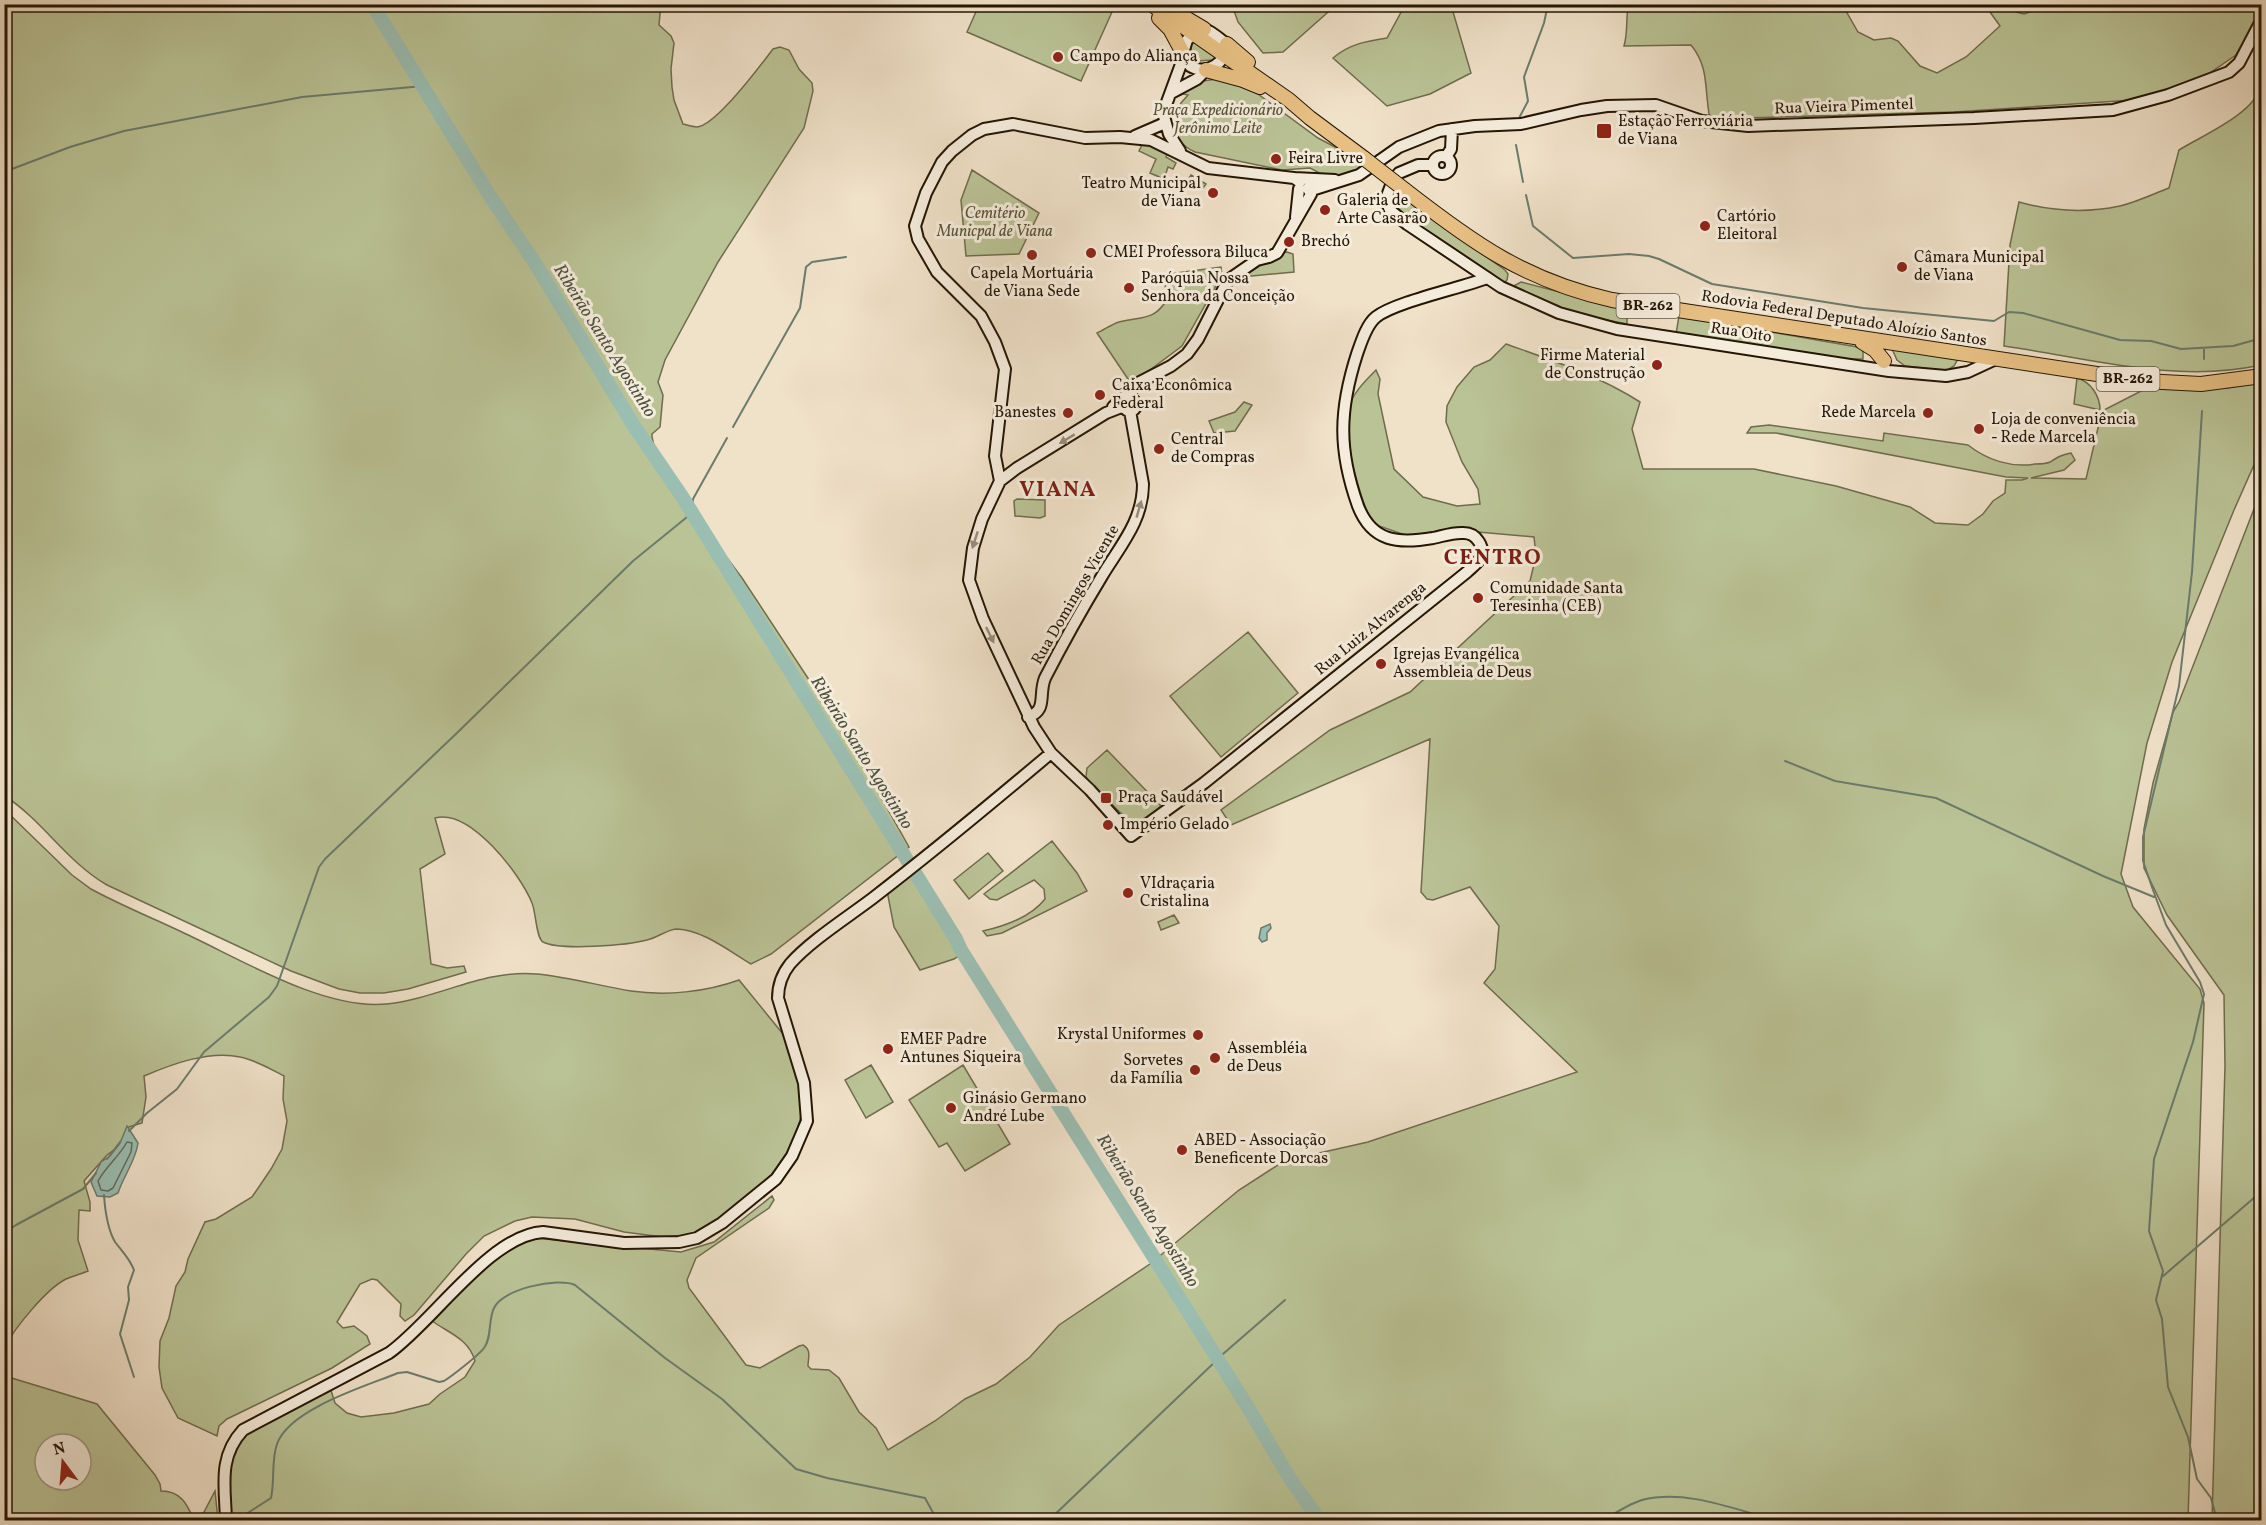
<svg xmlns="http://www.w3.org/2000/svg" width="2266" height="1525" font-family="Vollkorn,serif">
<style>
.green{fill:#bac396;stroke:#6f6c4d;stroke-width:1.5;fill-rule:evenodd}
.water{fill:#9bbeb2;stroke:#6b7b6c;stroke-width:1.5}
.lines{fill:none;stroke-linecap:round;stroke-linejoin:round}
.shore{stroke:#606a5b;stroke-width:1.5}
.stream{stroke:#6b7b6c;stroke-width:2}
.river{stroke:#9bbeb2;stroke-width:14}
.secondary-casing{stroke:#241604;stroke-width:14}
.highway-casing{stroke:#241604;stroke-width:16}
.secondary{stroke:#f5ecdc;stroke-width:10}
.highway{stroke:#e8c084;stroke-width:14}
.highway-bridge-casing{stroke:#241604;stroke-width:16;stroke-linecap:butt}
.highway-bridge{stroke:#e8c084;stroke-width:14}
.oneway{fill:#978c7b}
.poi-dot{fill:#8f2418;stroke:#f5ecdc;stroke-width:2}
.labels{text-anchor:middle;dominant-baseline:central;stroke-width:6;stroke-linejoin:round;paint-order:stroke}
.shield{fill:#f5ecdc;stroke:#635645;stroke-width:1.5}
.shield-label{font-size:15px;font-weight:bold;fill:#241604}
.poi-label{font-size:16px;fill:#241604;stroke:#f5ecdc;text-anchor:start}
.street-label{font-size:16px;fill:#241604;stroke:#f5ecdc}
.park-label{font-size:16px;font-style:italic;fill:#585337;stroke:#f5ecdc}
.water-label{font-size:18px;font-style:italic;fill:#4e5141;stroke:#f5ecdc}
.district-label{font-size:22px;font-weight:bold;letter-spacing:1.5px;fill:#7a1f14;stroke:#f5ecdc}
</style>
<rect width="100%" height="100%" fill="#f0e1c9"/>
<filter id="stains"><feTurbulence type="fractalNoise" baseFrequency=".00333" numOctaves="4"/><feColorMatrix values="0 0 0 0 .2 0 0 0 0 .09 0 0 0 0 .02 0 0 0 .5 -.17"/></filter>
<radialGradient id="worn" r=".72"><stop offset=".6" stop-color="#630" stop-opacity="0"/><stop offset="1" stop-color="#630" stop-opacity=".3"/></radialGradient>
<path class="green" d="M2036,4L2261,5V11L2236,55L2198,81L2133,100L1954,112L1710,119C1704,91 1710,68 1691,45L1624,46C1628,32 1626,19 1628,5H1850L1846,11L1858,32L1874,40L1891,38L1898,41L1920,66L1937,73L1966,57L2000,26L1985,5H2012L2016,12L2024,14L2033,11Z
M4,5H668L660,13L659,25L671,36L674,43L671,69L672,87L674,100L683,124C687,125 693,127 697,127C715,126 761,65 773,49L780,47L789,50L799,69L812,83L813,91L804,128L718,262L665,360L658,382L663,395L660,427L652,434V437L656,455L692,511L742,578L850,742L909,847L771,954L751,964C729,951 703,930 677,929C668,929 657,938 647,940C629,945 560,951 543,942C536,938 536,912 532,903C521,875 470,808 435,818L445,854L420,869L431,964L447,968L464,966L466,972L408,989L384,993H360L339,989L291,971L107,885C67,862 43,821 5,796Z
M979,5H1095L1112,12L1081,81L967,32Z
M1232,5V4L1336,5L1283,52L1263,53L1238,22Z
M1405,5H1451L1471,73L1430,94L1387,106L1333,58C1349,44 1367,41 1387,38Z
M1192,41L1215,57L1213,60L1197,61C1191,54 1190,49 1192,41Z
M1223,79L1251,89L1318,138L1356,158L1368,167L1348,176L1327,177L1310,168L1282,170L1195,152C1181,146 1176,137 1173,122L1181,103L1188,95L1183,94L1176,97C1186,83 1207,79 1223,79Z
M2261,86V365C2175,384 2089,358 2004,346L2010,245L2019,202C2051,211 2087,213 2120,206C2137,202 2153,194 2169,188L2179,150C2203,135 2254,114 2261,86Z
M1143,143L1168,152L1166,157L1176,163L1173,169L1168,167L1164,179L1150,173L1156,159L1139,151Z
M972,170L1039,213L1019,254L966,256L961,200Z
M1191,175L1206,184L1203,188L1200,187L1199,189L1186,183Z
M1392,188L1402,194V197L1505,270L1508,274L1507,280L1504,283L1490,272L1484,271L1389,206Z
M1287,252L1293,254L1294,272L1241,277L1281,253Z
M1221,267L1222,275L1182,346L1135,381L1128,379L1097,333C1104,330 1112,324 1119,322C1142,316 1154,322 1168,298L1164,281L1169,274Z
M1521,282L1594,301L1627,306V324L1567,312L1510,288Z
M1679,316L1863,348V359H1819L1676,334Z
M1506,344C1551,360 1600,376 1640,402L1632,429L1643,469H1754L1836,486L1910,507L1935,523L1968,525L1983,514L1993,501L2005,493L2006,480H2022L2028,478L2006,477L1776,433H1747L1751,427L1769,425L1883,441L1884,433L1968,445C1987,460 2011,468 2035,464C2040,464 2046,464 2050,462C2058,457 2061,455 2071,453L2075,460L2064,470L2031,478L2086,479L2102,411L2147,388H2227L2261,382V449L2234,510L2172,662L2147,743L2121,874L2133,907L2200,989L2204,1003L2188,1520H226L229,1441L328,1381L335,1403L347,1413L361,1417L394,1413L429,1404L440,1394L465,1377L475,1361C469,1339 449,1333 432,1321L441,1305L508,1249L535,1238L681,1252L714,1242L772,1196L774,1200L769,1208L696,1258L687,1280L689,1288L746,1365L760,1368L799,1346L803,1345C812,1350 808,1358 808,1366L811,1369L829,1370L839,1378L859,1412L876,1428L888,1450L935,1421L965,1399L996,1384L1030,1357L1059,1325L1150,1264L1239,1190L1284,1161L1368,1142L1577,1072L1484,983L1495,969L1499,926L1470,887L1433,900L1427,899L1421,892L1430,739L1231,825L1221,810L1330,730L1410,692L1530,581L1536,556L1534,537L1455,530L1411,537L1373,524C1360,500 1343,438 1347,412C1350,396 1365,381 1376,370L1380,379L1378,394L1394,469L1423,497L1457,506L1480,504L1478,489L1462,462L1446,422L1447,406L1457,387L1474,367L1490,360Z
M1892,349L1958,359L1954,366L1946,371L1905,366L1897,360Z
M2077,378C2091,382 2100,396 2100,410L2074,404Z
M1244,402L1252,405L1235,431L1214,433L1209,421L1235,412Z
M2261,491L2262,1520H2212L2225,1066L2224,995L2167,915L2144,868V829L2153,783L2173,712L2179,702Z
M1017,499L1045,500V516L1040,518L1015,516L1014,501Z
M1248,632L1298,693L1221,757L1170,696Z
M1107,750L1161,806L1138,825L1134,826L1091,784L1086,777L1087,768Z
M5,810L72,875L91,889C122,906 155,919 186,934C242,960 324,1010 386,1004C437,999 484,969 537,974C569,977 600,986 631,991C666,996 706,992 739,980L783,1034L801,1080L804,1096L800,1120L790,1153L782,1165L722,1219L689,1235L663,1237L624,1232L575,1219L532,1217L515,1221L484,1236L466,1254L414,1315L405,1321L400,1316L401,1304L377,1280L372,1279L360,1284L337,1322L343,1328L354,1326L367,1336L370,1344L332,1368L227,1419L219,1426L217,1436L178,1418L162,1388L159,1367L160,1341L169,1318L176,1286L185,1272L188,1259L205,1222L216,1219L252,1197L271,1169L282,1149L287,1121L283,1099L284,1076C270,1069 256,1060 240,1057C210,1050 172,1064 144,1076L146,1097L142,1123L129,1127L118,1147L107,1155L84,1181L90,1202V1211L79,1210L78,1240L88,1271C81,1274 73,1276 66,1279C46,1289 16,1327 5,1346Z
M1052,841L1077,873L1087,891L1002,933L987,936L983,931C1005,926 1031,917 1045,899L1044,889L1034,880L997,900L990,899L984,894Z
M988,853L1003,871L969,899L954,880Z
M913,869L956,939L963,953L954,959L920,970L894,927L888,896V893Z
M1174,915L1179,923L1161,930L1158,922Z
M871,1065L893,1102L866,1118L845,1080Z
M963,1065L1010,1144L965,1171L947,1143L939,1147L909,1100Z
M5,1376L97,1404L155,1475L160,1484L161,1491C181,1491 187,1504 194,1520L204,1512L215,1491L218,1520H5ZM45,1444H81V1480H45Z"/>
<path class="water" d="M1270,924L1271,928L1267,933V940L1262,942L1259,938L1261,928Z
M127,1126L138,1143C136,1160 124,1175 118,1193L110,1197L97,1196L91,1182L101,1162L110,1156L120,1143Z"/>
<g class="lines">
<path class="shore" d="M127,1142L132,1143L131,1152L113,1188L108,1191L101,1190L98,1181C107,1165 118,1158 127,1142Z"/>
<path class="stream" d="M1518,120L1528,101L1524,77L1544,23L1548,4
M1516,145L1523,182
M4,172L70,147L124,131L302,97L423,86
M1526,195L1533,226L1573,258L1629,254L1649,256L1659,259L1712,284L1863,308L1994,321L2009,312L2023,313L2120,340L2151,341L2181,349L2233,346L2262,338
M2204,359V348
M2202,411L2192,572L2179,686L2143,837V861L2153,890L2166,925L2200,982L2204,994L2193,1042L2154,1159L2149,1231L2163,1271L2156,1300L2162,1319L2168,1387L2188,1437L2197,1479L2211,1498L2217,1520
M733,427L800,308L806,267L812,262L846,257
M1785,761L1835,781L1936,798L2103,876L2154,897
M129,1131L147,1113L177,1089L204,1052L269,997L277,986L319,867L325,859L460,730L633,561L692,513L693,499L727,438
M107,1159L120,1142
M104,1195C105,1210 107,1228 115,1242C122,1251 130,1259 134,1270L128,1287L129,1300L120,1334L134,1377
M4,1233L16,1225L83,1189L96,1173
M2162,1277L2262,1191
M1217,1357L1223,1354L1285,1300
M230,1517L243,1516L271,1498C275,1480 271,1461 277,1444C289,1409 366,1386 398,1373L407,1372L439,1382L444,1381C452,1376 479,1355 484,1348C492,1338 488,1320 494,1308C502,1289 558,1277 575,1285L665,1358L722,1399L796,1469L827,1478L925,1498L937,1520
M210,1520L222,1518
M1049,1520L1218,1359
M1604,1520C1615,1513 1629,1504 1642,1500C1686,1489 1733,1509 1775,1520"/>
<path class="river" d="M372,4L490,196L533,260L634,426L683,498L956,939L961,950L1249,1409L1289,1477L1319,1520"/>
<g class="secondary-casing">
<path id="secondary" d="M1200,29C1209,28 1219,39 1227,44C1227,63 1206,76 1190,66L1183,53L1187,40Z
M1171,93L1197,79L1206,70
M1135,136L1165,123
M1180,151L1169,134L1163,113L1184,56
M1433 165a9 9 0 1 1 18 0a9 9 0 1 1-18 0Z
M1446,157L1451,149L1452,129
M1432,165H1418L1399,173L1393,180L1387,196V203L1390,210L1407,224L1501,287L1559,313L1617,329L1889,371L1946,376L1968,372L1996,359
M1294,178L1335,180
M1308,188L1315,189L1359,175L1399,147L1439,131L1475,126L1521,124L1581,110L1607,106L1656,105L1702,121L1748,126L1974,118L2113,110L2168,95L2229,72L2239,63L2262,19
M1296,217L1299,189
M1124 405a6 6 0 1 1 12 0a6 6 0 1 1-12 0Z
M1124,406L1106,413L1017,468L1000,481L982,519L973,548L969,580L983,619L1034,727L1051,753L1090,790L1131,836L1204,783L1467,572C1471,568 1477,564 1480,559C1486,547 1476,533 1464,533C1453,532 1443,536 1433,538C1398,544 1372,542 1358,506C1338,450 1339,410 1357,354C1361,343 1366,325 1376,317C1395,302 1461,288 1487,278
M1113,407L1140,382L1171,366L1187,354L1198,339L1228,280L1257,260L1269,257L1277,253L1280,248L1311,194L1308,189
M1000,481L995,456L1005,369L995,342L981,316L937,272L918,239L915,226L926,193L942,162L952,151L972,135L984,129L1013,124L1085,138L1120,137L1151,140L1208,168L1294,178L1300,182
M1028,717C1048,710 1038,695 1045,678C1063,643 1082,609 1102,576C1120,546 1143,521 1143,484L1130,411
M226,1520C225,1486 218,1457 243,1430L389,1353C432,1323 490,1235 543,1232L624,1243L679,1242L697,1238L722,1223L776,1179L792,1156L807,1121L804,1083L778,998C778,986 782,974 790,964C810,941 848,917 873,898C934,851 993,802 1051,753"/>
</g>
<g class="highway-casing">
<path id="highway" d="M1151,4L1289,100L1310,118L1365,159
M1167,7L1204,29
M1159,18L1170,29L1183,53
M1227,44L1248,62
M1206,70L1243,80L1260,87
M1405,190C1473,243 1526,281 1612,300L2143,381L2201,384L2262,376
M1862,342L1875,350L1884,361"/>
</g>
<use href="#secondary" class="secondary"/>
<use href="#highway" class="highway"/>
<g class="highway-bridge-casing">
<path id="highway-bridge" d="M1365,159L1405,190"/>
</g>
<use href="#highway-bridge" class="highway-bridge"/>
</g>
<defs><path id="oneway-solid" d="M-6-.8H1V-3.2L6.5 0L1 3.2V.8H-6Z" transform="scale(1.5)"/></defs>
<g class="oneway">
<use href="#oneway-solid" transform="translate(1067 439) rotate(149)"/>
<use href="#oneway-solid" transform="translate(1139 509) rotate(-74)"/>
<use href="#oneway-solid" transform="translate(975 540) rotate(108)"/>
<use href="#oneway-solid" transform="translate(990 635) rotate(64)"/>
</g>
<g class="poi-dot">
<circle cx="1058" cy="57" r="6"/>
<rect x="1596" y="123" width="16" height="16" rx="3"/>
<circle cx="1276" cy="159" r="6"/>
<circle cx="1213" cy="193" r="6"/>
<circle cx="1325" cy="210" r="6"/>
<circle cx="1705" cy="226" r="6"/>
<circle cx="1289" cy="242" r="6"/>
<circle cx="1091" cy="253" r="6"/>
<circle cx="1032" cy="255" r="6"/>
<circle cx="1902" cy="267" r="6"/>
<circle cx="1129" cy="288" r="6"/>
<circle cx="1657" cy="365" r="6"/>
<circle cx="1100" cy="395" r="6"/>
<circle cx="1068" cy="413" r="6"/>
<circle cx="1928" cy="413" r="6"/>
<circle cx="1979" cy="429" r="6"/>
<circle cx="1159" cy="449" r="6"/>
<circle cx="1478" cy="598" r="6"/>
<circle cx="1381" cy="664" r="6"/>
<rect x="1100" y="792" width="12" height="12" rx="3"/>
<circle cx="1108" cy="825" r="6"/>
<circle cx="1128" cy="893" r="6"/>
<circle cx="1198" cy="1035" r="6"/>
<circle cx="888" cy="1049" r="6"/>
<circle cx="1215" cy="1058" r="6"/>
<circle cx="1195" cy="1070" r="6"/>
<circle cx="951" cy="1108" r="6"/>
<circle cx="1182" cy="1150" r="6"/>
</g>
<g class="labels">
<g class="shield">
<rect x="1616.5" y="294" width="63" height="24" rx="4.5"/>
<rect x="2096.5" y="367" width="63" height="24" rx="4.5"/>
</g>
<g class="shield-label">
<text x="1648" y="306">BR-262</text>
<text x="2128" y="379">BR-262</text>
</g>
<g class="poi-label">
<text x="1070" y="57">Campo do Aliança</text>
<text x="1618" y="122">Estação Ferroviária<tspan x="1618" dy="18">de Viana</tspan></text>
<text x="1288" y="159">Feira Livre</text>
<text x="1201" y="184" text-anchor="end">Teatro Municipal<tspan x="1201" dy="18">de Viana</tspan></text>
<text x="1337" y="201">Galeria de<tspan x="1337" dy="18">Arte Casarão</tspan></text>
<text x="1717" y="217">Cartório<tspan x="1717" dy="18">Eleitoral</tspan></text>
<text x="1301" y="242">Brechó</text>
<text x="1103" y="253">CMEI Professora Biluca</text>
<text x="1914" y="258">Câmara Municipal<tspan x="1914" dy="18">de Viana</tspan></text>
<text x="1032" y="274" text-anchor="middle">Capela Mortuária<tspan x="1032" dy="18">de Viana Sede</tspan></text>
<text x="1141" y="279">Paróquia Nossa<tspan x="1141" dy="18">Senhora da Conceição</tspan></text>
<text x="1645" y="356" text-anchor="end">Firme Material<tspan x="1645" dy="18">de Construção</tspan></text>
<text x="1112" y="386">Caixa Econômica<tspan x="1112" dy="18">Federal</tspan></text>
<text x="1056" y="413" text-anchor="end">Banestes</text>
<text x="1916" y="413" text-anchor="end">Rede Marcela</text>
<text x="1991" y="420">Loja de conveniência<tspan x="1991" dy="18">- Rede Marcela</tspan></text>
<text x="1171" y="440">Central<tspan x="1171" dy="18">de Compras</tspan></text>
<text x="1490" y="589">Comunidade Santa<tspan x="1490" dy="18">Teresinha (CEB)</tspan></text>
<text x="1393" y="655">Igrejas Evangélica<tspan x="1393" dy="18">Assembleia de Deus</tspan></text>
<text x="1118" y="798">Praça Saudável</text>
<text x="1120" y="825">Império Gelado</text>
<text x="1140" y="884">VIdraçaria<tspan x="1140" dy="18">Cristalina</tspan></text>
<text x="1186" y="1035" text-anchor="end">Krystal Uniformes</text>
<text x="900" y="1040">EMEF Padre<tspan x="900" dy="18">Antunes Siqueira</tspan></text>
<text x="1227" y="1049">Assembléia<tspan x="1227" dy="18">de Deus</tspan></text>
<text x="1183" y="1061" text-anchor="end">Sorvetes<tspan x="1183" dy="18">da Família</tspan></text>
<text x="963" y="1099">Ginásio Germano<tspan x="963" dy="18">André Lube</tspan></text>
<text x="1194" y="1141">ABED - Associação<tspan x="1194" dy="18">Beneficente Dorcas</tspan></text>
</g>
<g class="street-label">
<text transform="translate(1844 107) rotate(-2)">Rua Vieira Pimentel</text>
<text transform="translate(1844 319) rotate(9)">Rodovia Federal Deputado Aloízio Santos</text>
<text transform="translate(1741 333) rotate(9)">Rua Oito</text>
<text transform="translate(1076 595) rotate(-60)">Rua Domingos Vicente</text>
<text transform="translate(1371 629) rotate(-39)">Rua Luiz Alvarenga</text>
</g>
<g class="park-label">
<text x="1218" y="111">Praça Expedicionário<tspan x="1218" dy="18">Jerônimo Leite</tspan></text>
<text x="995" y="214">Cemitério<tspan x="995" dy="18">Municpal de Viana</tspan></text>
</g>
<g class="water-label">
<text transform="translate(604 341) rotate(58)">Ribeirão Santo Agostinho</text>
<text transform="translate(861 753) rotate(58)">Ribeirão Santo Agostinho</text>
<text transform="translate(1147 1211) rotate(58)">Ribeirão Santo Agostinho</text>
</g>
<g class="district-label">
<text x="1058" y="490">VIANA</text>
<text x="1493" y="558">CENTRO</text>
</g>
</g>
<rect width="2266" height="1525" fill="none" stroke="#f0e1c9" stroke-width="24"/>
<rect x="6" y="6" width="2254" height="1513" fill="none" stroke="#241604" stroke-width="3"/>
<rect x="12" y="12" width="2242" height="1501" fill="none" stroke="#241604" stroke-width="1.5"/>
<g transform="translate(63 1462) rotate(344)"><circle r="28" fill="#f5ecdc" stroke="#a19686" stroke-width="1.5"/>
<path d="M0-4.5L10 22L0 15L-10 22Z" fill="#8f2418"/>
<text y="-9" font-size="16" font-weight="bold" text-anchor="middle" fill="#241604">N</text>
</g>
<rect width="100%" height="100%" filter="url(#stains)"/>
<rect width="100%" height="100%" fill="url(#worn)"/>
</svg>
